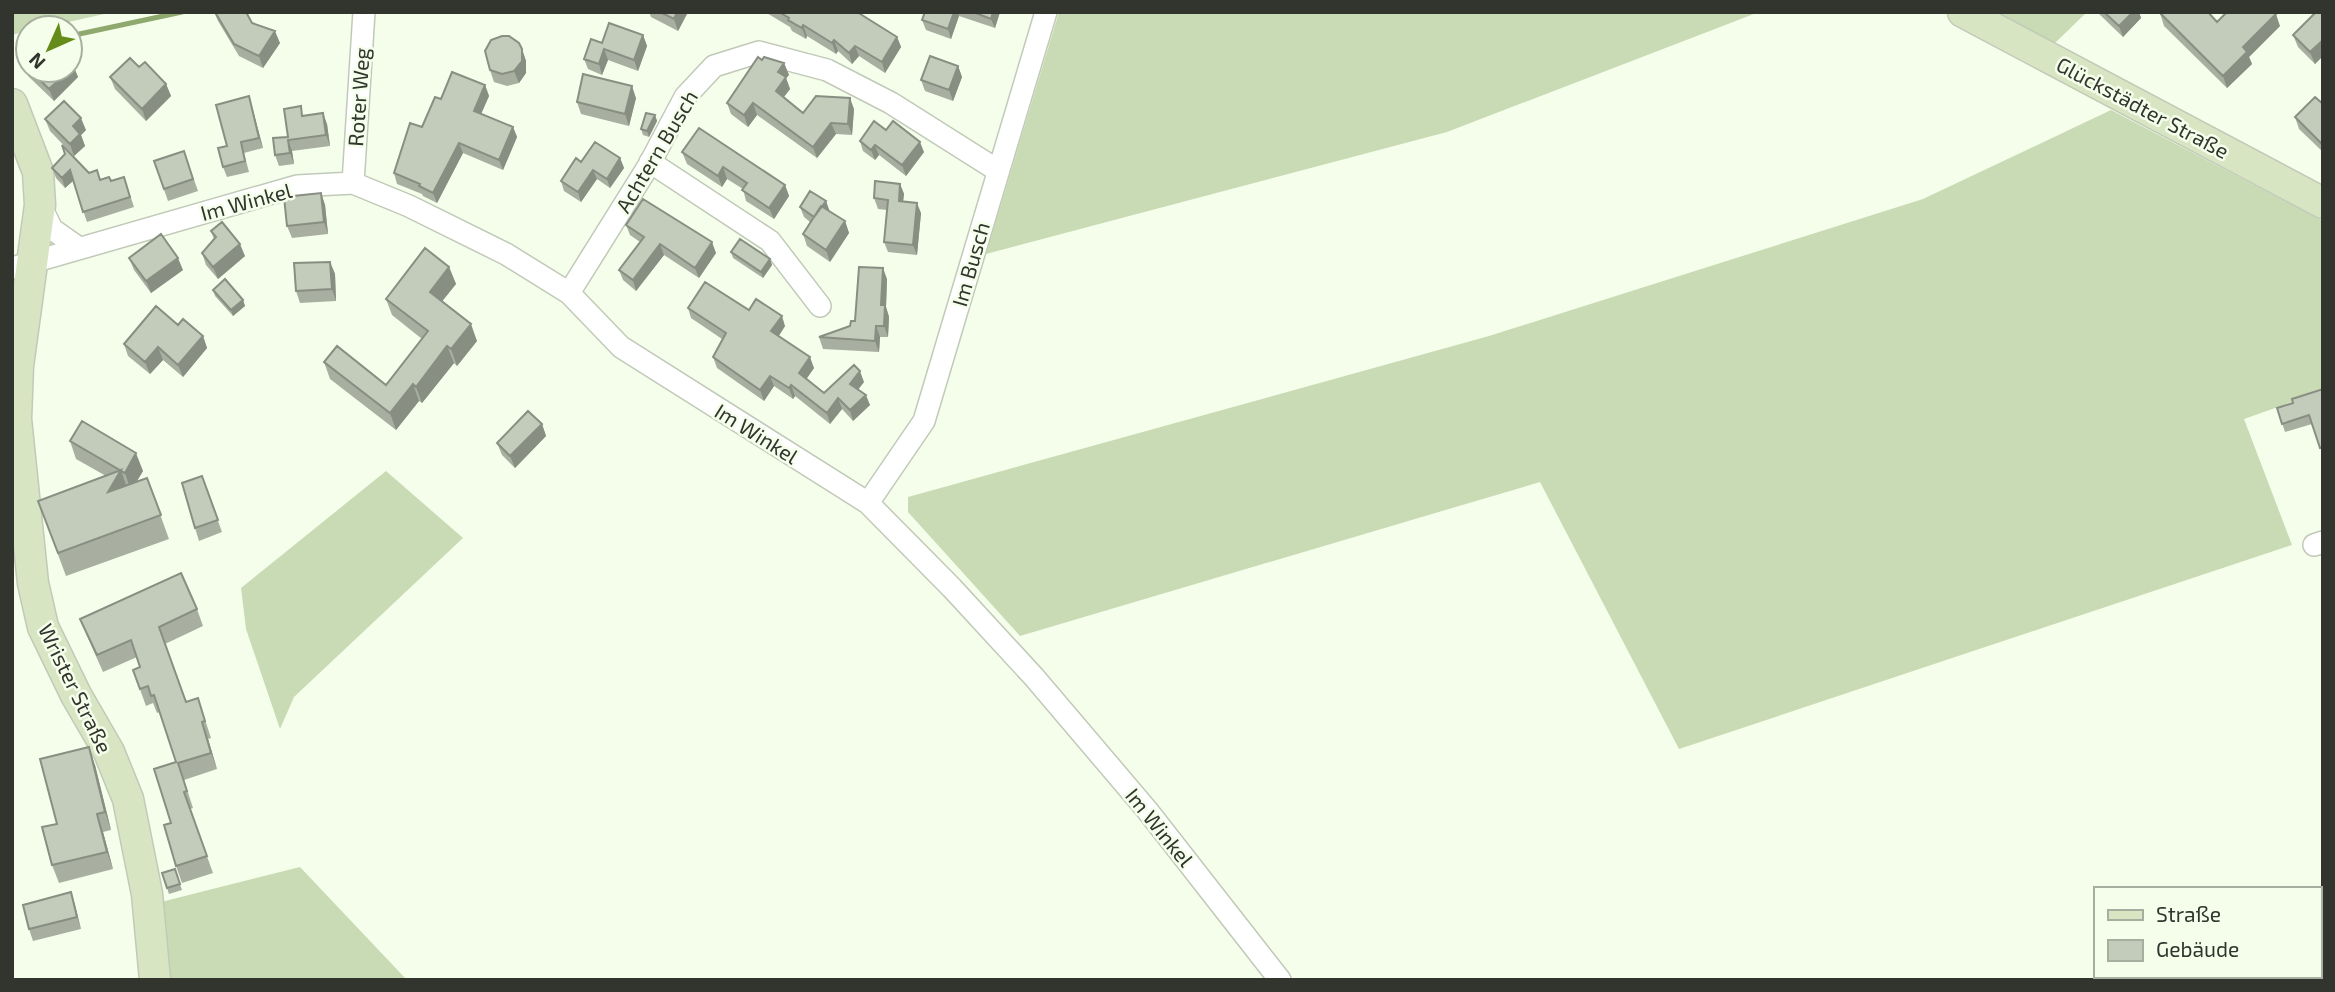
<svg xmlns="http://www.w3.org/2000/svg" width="2335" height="992" font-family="'Exo 2',sans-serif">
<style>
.grass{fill:#c9dbb4}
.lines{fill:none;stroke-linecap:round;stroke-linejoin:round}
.stream{stroke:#8ea86d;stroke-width:5}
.street-casing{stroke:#c1cab8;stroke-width:24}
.secondary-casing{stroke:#c1cab8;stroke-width:33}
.street{stroke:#fff;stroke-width:21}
.secondary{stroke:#d8e5c2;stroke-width:30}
.wall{fill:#a8afa0}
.shaded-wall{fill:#888e82}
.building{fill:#c3cbba;stroke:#888e82;stroke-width:2}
.labels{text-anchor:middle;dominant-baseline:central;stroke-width:5;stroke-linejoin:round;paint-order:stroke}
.street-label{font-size:21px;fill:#31352e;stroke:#f5feeb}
</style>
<rect width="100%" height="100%" fill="#f5feeb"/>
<path class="grass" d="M12,12H113L42,28H28V31L12,35Z
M1059,12H1759L1447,132L986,254Z
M1997,12H2087L2054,44L1995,14Z
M2111,110L2323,221V391L2244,419L2292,545L1679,749L1540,482L1020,636L908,512V497L1489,336L1923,199Z
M386,471L463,538L294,697L280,729L246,629L241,588Z
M300,867L407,980H170L157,903Z"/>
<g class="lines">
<path class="stream" d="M70,36L182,12
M19,51L28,48"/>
<g class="street-casing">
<path id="street" d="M650,162L770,241L820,306
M353,183L364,12
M40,205L52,229L79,248
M12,268L297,186L353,183L409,206L506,254L569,293L621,347L868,503L952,588L1034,677L1147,810L1280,980
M569,293L649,165L685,97L714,66L759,52L827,70L891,103L997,170
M868,503L924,421L1046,12
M2314,545L2323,542"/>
</g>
<g class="secondary-casing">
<path id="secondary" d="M1963,12L2323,203
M12,104L38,172L40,205L18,366L16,419L33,583L43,627L76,695L109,752L128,799L147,894L155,980"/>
</g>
<use href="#street" class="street"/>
<use href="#secondary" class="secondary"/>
</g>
<path class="wall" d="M214,12H246L252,23L280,43L263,68L239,56L218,21Z
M649,12H688L678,31L651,17Z
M765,12H857L897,37L901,47L885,73L859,56L852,64L838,51L836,54L807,36L806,39L792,31L790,27Z
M925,12H1000L995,28L959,16L951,39L926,30L922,20Z
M2097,12H2139L2141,18L2123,37Z
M2323,12V56L2315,64L2298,47L2293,35Z
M2160,13L2217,22L2280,26L2249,57L2252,64L2227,88L2164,26Z
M643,35L647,46L638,71L608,60L602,75L588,69L584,59L602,43Z
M522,49L526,61V73L519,83L507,86L494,82L490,70Z
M28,60V70L73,65L78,77L54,101L28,76L24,64Z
M762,60L784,63L789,75L786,78L790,89L784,97L803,113L854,109L852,135L836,134L817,158L757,115L748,127L731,114L727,103Z
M958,66L962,77L953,101L925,91L921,80Z
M139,67L166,84L171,96L146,121L115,89L110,77Z
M485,85L489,96L481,114L513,127L517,137L503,170L463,153L437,203L423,196L422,194L397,184L394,173L441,99Z
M636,98L629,126L581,114L577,102Z
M2323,104V152L2299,129L2295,117Z
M252,107L263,148L244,153L249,172L227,177L223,167Z
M304,115L327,124L330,146L292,151L294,164L279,166L275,155Z
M655,115L657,121L649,137L643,135L641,129Z
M45,119L86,130L81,135L85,146L74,156L50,131Z
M886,130L924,152L906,176L879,155L875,160L863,151L860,141Z
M184,151L198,191L168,201L154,161Z
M682,152L785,185L789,196L774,219L746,201L743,189L727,179L722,187L687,164Z
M620,158L624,168L610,188L597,179L581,202L564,191L561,181L581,162Z
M52,168L89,173L100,180L111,181L124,177L134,207L87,222L73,181L65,188L56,178Z
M900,184L904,194L903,201L921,213L917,255L888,252L884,242L887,210L878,209L874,198Z
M321,193L325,205L328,234L292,238L287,226Z
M826,201L829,211L845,221L849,233L830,262L807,246L803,234L810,222L804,217L800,207Z
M626,225L716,253L699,278L664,255L636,291L623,280L619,270L640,242L630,235Z
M211,231L245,256L218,279L206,265L202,253L214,239Z
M731,252L770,259L772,265L763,278L733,258Z
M129,258L183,270L151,293L134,270Z
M330,262L335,274L336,301L300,303L296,291Z
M449,267L456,284L442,301L477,341L457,366L454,363L422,403L419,401L396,430L330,379L324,362L386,385L422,339L392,315L386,299Z
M887,279L886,307L889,317L888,337H880L879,352L823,349L819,337L850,326Z
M213,290L243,300L245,306L233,316L215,296Z
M688,308L749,310L785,326L778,337L814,368L806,379L824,393L864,382L858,389L870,405L853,421L842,409L830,424L795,396L793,399L774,386L764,401L717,368L713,357L722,339L691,318Z
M178,325L203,336L207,348L183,377L163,360L150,374L128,356L124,344Z
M2323,389V455L2312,424L2285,432L2277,408L2293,403Z
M542,424L546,436L515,468L502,455L497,443Z
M70,441L143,471L137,481L147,478L169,539L66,576L38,501L106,476L76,459Z
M202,476L222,532L199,541L195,528Z
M197,609L203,626L165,644L186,702L198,698L211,738L208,739L217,769L184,780L193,808L190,809L213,873L182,883L176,866L171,823L176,762L160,712L157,713L153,703L146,706L133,670L140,667L137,657L103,672L87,636L80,619Z
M95,765L111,830L103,832L113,869L59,883L52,865L57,824Z
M175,869L182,890L169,894L162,873Z
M71,892L81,929L33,941L29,929Z"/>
<path class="shaded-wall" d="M677,12H688L678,31L674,19Z
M954,12H958L959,16L951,39L948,29Z
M993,12H1000L995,28L991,19Z
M2133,12H2139L2141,18L2123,37L2119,26Z
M2276,14L2280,26L2249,57L2252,64L2227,88L2223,76L2243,47Z
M803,25L807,36L806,39L802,28Z
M275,31L280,43L263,68L259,56Z
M643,35L647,46L638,71L634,60Z
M897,37L901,47L885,73L882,62Z
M834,40L838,51L836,54L832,43Z
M2323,40V56L2315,64L2310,52Z
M855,46L859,56L852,64L849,53Z
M522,49L526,61V73L519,83L514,71Z
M604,49L608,60L602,75L599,64Z
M784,63L789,75L786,78L790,89L780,102L776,91L778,72Z
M73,65L78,77L54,101L49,89L69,70H70Z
M958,66L962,77L953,101L949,90Z
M166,84L171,96L146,121L142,109Z
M485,85L489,96L478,121L474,111Z
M632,86L636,98L629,126L625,114Z
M249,96L252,107L263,148L259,138Z
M850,98L854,109L852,135L848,124Z
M753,103L757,115L748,127L744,115Z
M323,113L327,124L330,146L326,135Z
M655,115L657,121L649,137L647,131Z
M81,118L86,130L81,135L85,146L74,156L70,144L73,126Z
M831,123L836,134L817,158L813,147Z
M513,127L517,137L503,170L499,160Z
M288,140L292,151L294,164L290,153Z
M920,142L924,152L906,176L902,165Z
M459,143L463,153L437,203L433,193Z
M875,145L879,155L875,160L871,150Z
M620,158L624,168L610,188L607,179Z
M723,167L727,179L722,187L718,176Z
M70,170L74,180L65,188L62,178Z
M593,170L597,179L581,202L578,192Z
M900,184L904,194L902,211L899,201Z
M785,185L789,196L774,219L769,208Z
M321,193L325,205L328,234L324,222Z
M826,201L830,212L815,217Z
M917,203L921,213L917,255L913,245Z
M845,221L849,233L830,262L826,250Z
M712,242L716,253L699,278L695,268Z
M240,244L245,256L218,279L213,267Z
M660,244L664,255L636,291L633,280Z
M178,258L183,270L151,293L146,281Z
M770,259L772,265L763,278L761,272Z
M330,262L335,274L336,301L332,289Z
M449,267L456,284L436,309L430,292Z
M883,268L887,279L886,307L889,317L888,337L884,326L881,305Z
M243,300L245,306L233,316L231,310Z
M782,316L785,326L775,342L771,331Z
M471,324L477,341L457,366L451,349Z
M876,326L880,337L879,352L875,341Z
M203,336L207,348L183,377L178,365Z
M447,346L454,363L422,403L416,387Z
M158,347L163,360L150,374L145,362Z
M810,357L814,368L803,384L799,373Z
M860,371L864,382L854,395L850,384Z
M770,376L774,386L764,401L760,390Z
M413,384L419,401L396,430L390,413Z
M791,385L795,396L793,399L789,388Z
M866,395L870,405L853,421L850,410Z
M838,398L842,409L830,424L827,413Z
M542,424L546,436L515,468L510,456Z
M136,453L143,471L131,491L125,473Z
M121,470L129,494L108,492Z
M202,722L208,739L217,769L211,753Z
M89,747L95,765L111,830L105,812Z
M97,814L103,832L113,869L107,852Z
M71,892L75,905L81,929L77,917Z"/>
<path class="building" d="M215,12H246L252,23L275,31L259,56L234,44Z
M660,12H677L674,19Z
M779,12H857L897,37L882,62L855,46L849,53L834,40L832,43L803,25L802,28L788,20L789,18Z
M925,12H954L948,29L922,20Z
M973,12H993L991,19Z
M2104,12H2133L2119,26Z
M2161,12H2208L2217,22L2227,12H2274L2276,14L2243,47L2247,52L2223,76L2160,13Z
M2316,12H2323V40L2310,52L2293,35Z
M609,23L643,35L634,60L604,49L599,64L584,59L591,39L602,43Z
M502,36H509L519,43L522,49V61L514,71L502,74L490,70L485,51L491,40Z
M930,56L958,66L949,90L921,80Z
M758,57L762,60L764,57L784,63L778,72L786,77L776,91L803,113L816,96L850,98L848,124L831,123L813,147L753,103L744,115L727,103Z
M130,58L139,67L145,62L166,84L142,109L110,77Z
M28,60V68L24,64Z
M30,70H69L49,89Z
M452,72L485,85L474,111L513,127L499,160L459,143L433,193L419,186L420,184L394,173L410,123L422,127L435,97L441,99Z
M583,74L632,86L625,114L577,102Z
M249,96L259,138L241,142L245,161L223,167L218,148L227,146L216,105Z
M2315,97L2323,104V145L2295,117Z
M64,101L81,118L73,126L80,134L70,144L45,119Z
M301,106L302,116L323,113L326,135L288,140L290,153L275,155L273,138L288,137L284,109Z
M646,113L655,115L647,131L641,129Z
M874,121L886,130L893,121L920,142L902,165L875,145L871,150L860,141Z
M699,128L785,185L769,208L742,190L747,183L723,167L718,176L682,152Z
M595,142L620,158L607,179L593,170L578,192L561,181L576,158L581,162Z
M62,145L89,173L97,170L100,180L109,177L111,181L124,177L130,197L83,212L70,170L62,178L52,168L65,154Z
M184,151L193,179L164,189L154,161Z
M875,181L900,184L899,201L917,203L913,245L884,242L888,200L874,198Z
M810,191L826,201L814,217L800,207Z
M321,193L324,222L287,226L284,197Z
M643,199L712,242L695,268L660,244L633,280L619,270L644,237L626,225Z
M821,206L845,221L826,250L803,234Z
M222,222L240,244L213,267L202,253L216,237L211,231Z
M161,234L178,258L146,281L129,258Z
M740,239L770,259L761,272L731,252Z
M425,248L449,267L430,292L471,324L451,349L447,346L416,387L413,384L390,413L324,362L337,346L386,385L428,331L386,299Z
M330,262L332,289L296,291L294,263Z
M859,267L883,268L881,305H885L884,326H876L875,341L819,337L850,326L851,321H855Z
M225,279L243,300L231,310L213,290Z
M705,282L749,310L756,299L782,316L771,331L810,357L799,373L824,393L854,365L860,371L850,384L866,395L850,410L838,398L827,413L791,385L789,388L770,376L760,390L713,357L726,333L688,308Z
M156,306L178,325L183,319L203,336L178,365L158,347L145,362L124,344Z
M2323,389V447L2320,448L2309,415L2282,424L2277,408L2293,403L2292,399Z
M528,411L542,424L510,456L497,443Z
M82,421L136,453L125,473L70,441Z
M121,470L108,492L147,478L161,515L58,553L38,501Z
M202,476L218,520L195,528L182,483Z
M181,573L197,609L159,627L186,702L198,698L205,721L202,722L211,753L178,763L187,791L184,792L207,856L176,866L164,825L171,823L154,769L176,762L154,695L151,696L148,686L140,689L133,670L140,667L131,640L97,655L80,619Z
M89,747L105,812L97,814L107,852L52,865L42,827L57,824L40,759Z
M175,869L180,884L167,888L162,873Z
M71,892L77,917L29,929L23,905Z"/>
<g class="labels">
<g class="street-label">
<text transform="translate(358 97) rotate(-86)">Roter Weg</text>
<text transform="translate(2143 107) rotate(28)">Glückstädter Straße</text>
<text transform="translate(656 151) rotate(-59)">Achtern Busch</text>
<text transform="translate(246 201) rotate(-15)">Im Winkel</text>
<text transform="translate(970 264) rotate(-74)">Im Busch</text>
<text transform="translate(757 433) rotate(32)">Im Winkel</text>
<text transform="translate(76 688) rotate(64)">Wrister Straße</text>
<text transform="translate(1160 827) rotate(51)">Im Winkel</text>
</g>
</g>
<rect width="2335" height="992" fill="none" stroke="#31352e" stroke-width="28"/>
<rect x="2094" y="887" width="228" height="91" fill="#f5feeb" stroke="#a7ae9f" stroke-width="2"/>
<rect x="2108" y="910" width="35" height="10" fill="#d8e5c2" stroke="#a7ae9f" stroke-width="2"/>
<text x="2156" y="922" font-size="21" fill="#31352e">Straße</text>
<rect x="2108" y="940" width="35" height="21" fill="#c3cbba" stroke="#a7ae9f" stroke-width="2"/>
<text x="2156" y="957" font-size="21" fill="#31352e">Gebäude</text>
<g transform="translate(49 49) rotate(225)"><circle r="33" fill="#f5feeb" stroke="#a7ae9f" stroke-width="2"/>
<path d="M0-5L12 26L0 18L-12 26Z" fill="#658c18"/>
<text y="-10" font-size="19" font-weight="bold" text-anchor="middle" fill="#31352e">N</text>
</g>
</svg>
